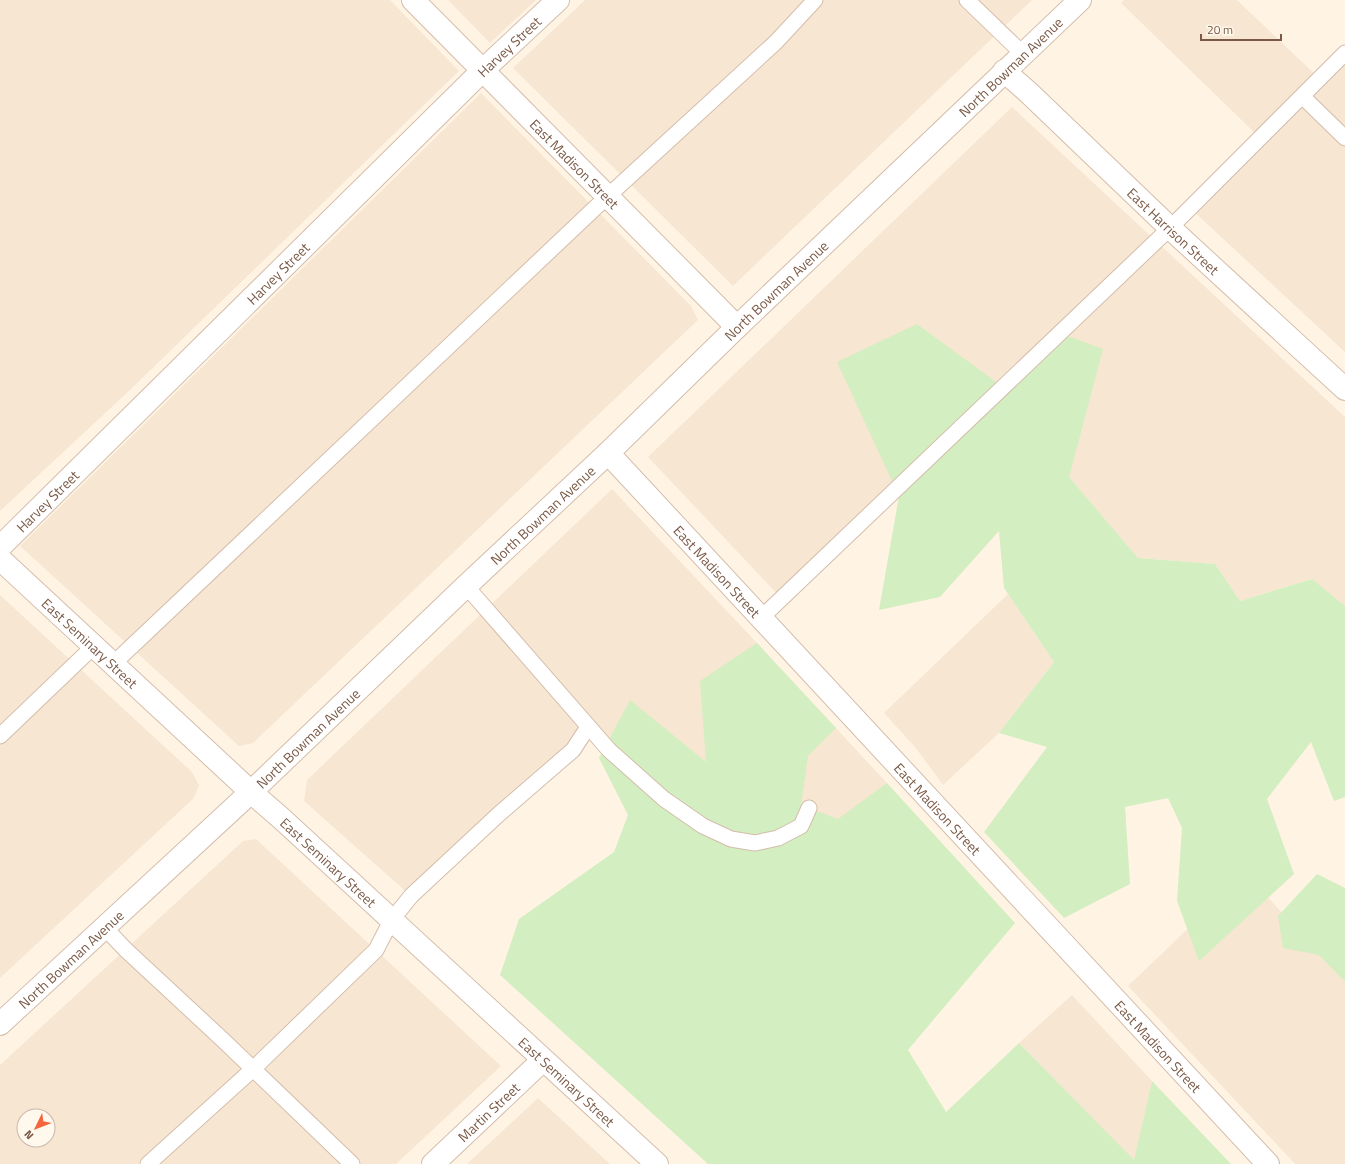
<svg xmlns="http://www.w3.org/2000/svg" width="1345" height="1164" font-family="'Titillium Web',sans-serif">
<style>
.residential{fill:#f7e6d1;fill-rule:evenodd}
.green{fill:#d3eec0}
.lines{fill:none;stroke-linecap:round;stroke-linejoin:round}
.service-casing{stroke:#d4bdab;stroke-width:17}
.minor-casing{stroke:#d4bdab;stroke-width:24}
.tertiary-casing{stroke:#d4bdab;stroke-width:24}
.service{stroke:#fff;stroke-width:15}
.minor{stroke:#fff;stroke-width:22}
.tertiary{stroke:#fff;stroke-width:22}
.labels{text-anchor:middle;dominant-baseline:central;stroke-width:4;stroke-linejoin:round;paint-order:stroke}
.street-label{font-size:14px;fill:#7a5946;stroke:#fff8ec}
</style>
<rect width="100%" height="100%" fill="#fff4e4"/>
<path class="residential" d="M0,0H390L459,71L130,390L0,511Z
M448,0H536L490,43Z
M585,0H1032L733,286L513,68Z
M1124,0H1237L1320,79L1345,53V352L1190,208L1260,138L1121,3Z
M481,93L691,306L698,320L253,743L239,746L20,546Z
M1012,107L1345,417V606L1311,579L1240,601L1215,564L1138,558L1069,477L992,398L782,599L648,457Z
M612,489L757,643L887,783L775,886L588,727L411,896L304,801L307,780Z
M1008,594L1054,662L999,733L943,785L915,747L884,713Z
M0,595L192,772L199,785L194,798L0,978Z
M256,839L501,1066L396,1164H0V1065L243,841ZM24,1116H48V1140H24Z
M1246,873L1345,982V1164H1295L1128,986Z
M1072,995L1152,1081L1134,1161L1019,1043Z
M538,1098L610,1164H467Z"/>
<path class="green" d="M917,324L1007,390L1065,335L1103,349L1069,477L1138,558L1215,564L1240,601L1312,579L1345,606V797L1334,801L1311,742L1267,799L1294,874L1199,961L1177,901L1182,828L1168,798L1125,807L1130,884L1064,918L984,832L1047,747L999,733L1054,662L1004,588L999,531L940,597L879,610L899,496L837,362Z
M757,643L836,728L808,756L801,805L838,819L887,783L1015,923L908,1050L946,1112L1019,1043L1134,1160L1152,1081L1231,1164H708L500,975L519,919L614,852L628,815L599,758L630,700L706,762L700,681Z
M1317,874L1345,888V982L1319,955L1283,948L1278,916Z"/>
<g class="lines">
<g class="service-casing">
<path id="service" d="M967,0L1023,54
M1302,96L1345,138
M466,586L609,750L664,799L703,826L731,839L755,843L778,838L801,826L809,808
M762,617L1170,228L1345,53
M113,664L595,208L776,42L815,0
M0,736L94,646
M104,927L126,950L224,1041L352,1164
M148,1164L253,1069L376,950L391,921L411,896L499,814L573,750L588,727"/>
</g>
<g class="minor-casing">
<g id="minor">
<path id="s1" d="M413,0L737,327"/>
<path id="s2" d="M1004,71L1028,92L1170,228L1345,389"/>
<path id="s3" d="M608,453L1268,1164"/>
<path id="s4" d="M0,547L483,70L558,0"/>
<path id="s5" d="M0,559L251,792L282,819L657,1164"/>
<path id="s6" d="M433,1164L543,1060"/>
</g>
</g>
<g class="tertiary-casing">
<g id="tertiary">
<path id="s7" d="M0,1024L251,792L466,586L608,453L737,327L1080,0"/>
</g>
</g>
<use href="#service" class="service"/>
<use href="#minor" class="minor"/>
<use href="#tertiary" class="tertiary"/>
</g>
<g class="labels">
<g class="street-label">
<text stroke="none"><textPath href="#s4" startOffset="714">Harvey Street</textPath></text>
<text stroke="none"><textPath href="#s7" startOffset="1392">North Bowman Avenue</textPath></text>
<text stroke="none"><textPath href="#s1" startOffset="230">East Madison Street</textPath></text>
<text stroke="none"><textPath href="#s2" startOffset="233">East Harrison Street</textPath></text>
<text stroke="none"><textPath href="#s4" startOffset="390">Harvey Street</textPath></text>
<text stroke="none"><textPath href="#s7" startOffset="1068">North Bowman Avenue</textPath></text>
<text stroke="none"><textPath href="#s4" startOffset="66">Harvey Street</textPath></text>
<text stroke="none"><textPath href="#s7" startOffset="744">North Bowman Avenue</textPath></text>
<text stroke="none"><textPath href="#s3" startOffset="161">East Madison Street</textPath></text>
<text stroke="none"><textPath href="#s5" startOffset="123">East Seminary Street</textPath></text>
<text stroke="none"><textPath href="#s7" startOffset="420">North Bowman Avenue</textPath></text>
<text stroke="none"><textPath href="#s3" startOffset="485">East Madison Street</textPath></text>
<text stroke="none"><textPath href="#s5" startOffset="447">East Seminary Street</textPath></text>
<text stroke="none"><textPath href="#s7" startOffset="96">North Bowman Avenue</textPath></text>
<text stroke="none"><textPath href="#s3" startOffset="809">East Madison Street</textPath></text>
<text stroke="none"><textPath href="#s5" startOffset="771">East Seminary Street</textPath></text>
<text stroke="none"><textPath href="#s6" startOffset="76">Martin Street</textPath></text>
</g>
</g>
<g transform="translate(36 1128) rotate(227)"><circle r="19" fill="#fff8ec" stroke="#cab8aa"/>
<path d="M0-3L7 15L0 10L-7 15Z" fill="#f5653c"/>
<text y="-6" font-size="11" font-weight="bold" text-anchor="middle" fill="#7a5946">N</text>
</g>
<path d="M1201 34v6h80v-6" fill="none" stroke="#7a5946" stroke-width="2"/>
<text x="1207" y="34" font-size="12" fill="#7a5946" stroke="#fff8ec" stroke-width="3" paint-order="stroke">20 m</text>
</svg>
